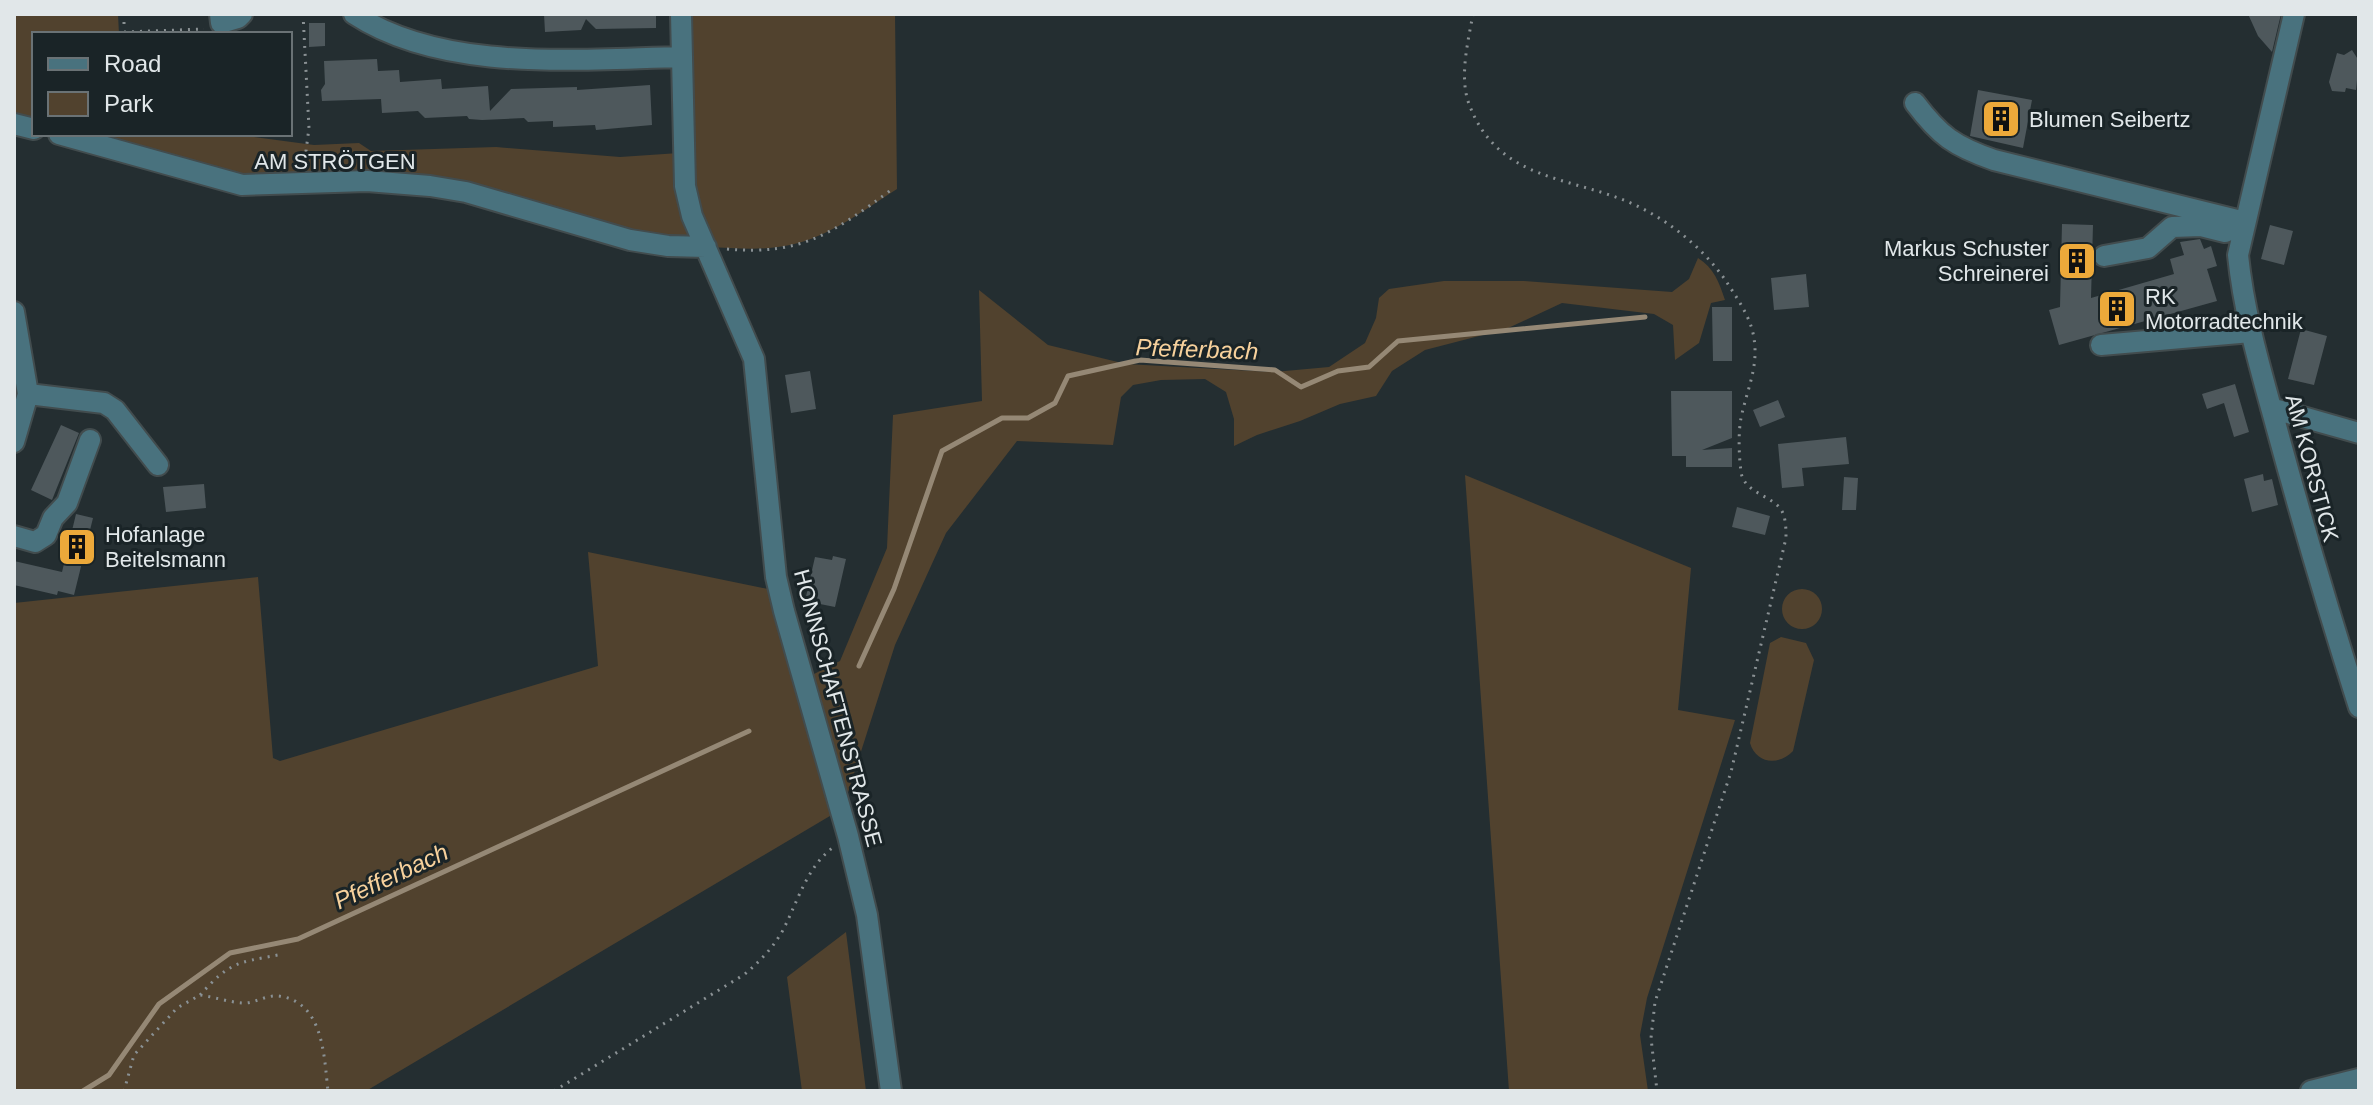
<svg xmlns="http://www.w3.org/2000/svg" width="2373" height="1105" font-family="Helvetica,sans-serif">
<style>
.green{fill:#51422e}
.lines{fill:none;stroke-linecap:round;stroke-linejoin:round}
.stream{stroke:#958875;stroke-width:5}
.building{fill:#4e585c}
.minor-casing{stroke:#424c4e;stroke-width:24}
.path{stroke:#8a9194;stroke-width:3;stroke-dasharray:2 6;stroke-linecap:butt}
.minor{stroke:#49727e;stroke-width:20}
.labels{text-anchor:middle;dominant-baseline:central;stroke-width:6;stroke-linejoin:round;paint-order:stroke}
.poi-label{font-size:22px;fill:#e1e7e9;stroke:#1a2427;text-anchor:start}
.street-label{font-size:22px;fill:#e1e7e9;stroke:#1a2427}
.water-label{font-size:24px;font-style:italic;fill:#f7d19c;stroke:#1a2427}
</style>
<rect width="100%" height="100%" fill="#242e31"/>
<path class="green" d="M14,14H118L119,34H34V128L14,124Z
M682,14H895L897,189C864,210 829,237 790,245C763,251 735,248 708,247L694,215Z
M62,134H231L314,145L359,143L371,151L496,147L620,157L679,153L703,246L669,244L512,201L245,182Z
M1698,258C1714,268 1719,282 1725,300L1711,303L1699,343L1675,360L1673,325L1654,314L1562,303L1506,329L1425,350L1392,371L1376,396L1340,404L1300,421L1257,435L1234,446V419L1226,392L1205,379L1161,380L1133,385L1121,397L1113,445L1017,441L946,533L895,645L843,808L804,679L840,661L887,548L893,415L982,401L979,290L1048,345L1126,364L1274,372L1329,367L1365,343L1376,318L1379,298L1389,289L1444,281H1524L1672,292L1689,279Z
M1465,475L1691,568L1678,710L1735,720L1647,998L1640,1035L1648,1091H1509Z
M588,552L778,591L840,810L366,1091H14V603L258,577L273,758L280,761L598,666Z
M1782 609a20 20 0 1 1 40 0a20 20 0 1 1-40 0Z
M1781,637L1806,643L1814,660L1793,751C1779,766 1756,764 1750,743L1770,643Z
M846,932L866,1091H802L787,977Z"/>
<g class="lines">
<path class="stream" d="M859,666L894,589L942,451L1002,418H1028L1055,403L1068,376L1140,360L1275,370L1301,387L1338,371L1369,367L1398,341L1645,317
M83,1091L109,1075L159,1004L230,953L298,939L749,731"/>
</g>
<path class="building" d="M544,14H656V28L596,29L586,19L581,30L545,32Z
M2248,14H2281L2272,52L2258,36Z
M309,23H325V46L309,47Z
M2352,50L2359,61L2356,90L2346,88L2345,92L2332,91L2329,82L2337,53L2344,55Z
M377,59L378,71L399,70L400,82L441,79L442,89L488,86L490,111L511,89L577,87V90L650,85L652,125L596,130L595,125L553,127V121L528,122L524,118L482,120L469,119L467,116L425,118L418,111L382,113L381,99L322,101L321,90L325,84L324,61Z
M1978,90L2032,100L2023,148L1970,136Z
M2062,224L2093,225L2091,298L2174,274L2170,259L2184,255L2180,242L2200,239L2204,249L2211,246L2217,266L2207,269L2217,301L2059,345L2049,310L2060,307Z
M2270,225L2293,231L2284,265L2261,259Z
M1806,274L1809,307L1774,310L1771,278Z
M1712,307H1732V361H1713Z
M2301,329L2327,336L2314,385L2288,379Z
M810,371L816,409L791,413L785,375Z
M2235,384L2249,432L2234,437L2224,403L2207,409L2202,394Z
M1671,391H1732V438L1702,450L1732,448V467H1686V456H1672Z
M1778,400L1785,417L1760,427L1753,410Z
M61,425L79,433L52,500L31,490Z
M1846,437L1849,464L1802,468L1804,486L1782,488L1778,444Z
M2263,474L2264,481L2272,479L2278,505L2252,512L2244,479Z
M1844,477L1858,478L1856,510H1842Z
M204,484L206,508L166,512L163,487Z
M1737,507L1770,516L1765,535L1732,527Z
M76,514L93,518L74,595L58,591L57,595L14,585V561L62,572Z
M833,556L846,559L835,607L805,601L815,557L832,560Z"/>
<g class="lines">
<g class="minor-casing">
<path id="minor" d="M220,14L221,23L238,18L242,14
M354,14C444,73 579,59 682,57
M681,14L685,186L692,216L754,359L776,577L784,611L848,836L867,915L891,1091
M2294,14L2238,255C2244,316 2262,374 2278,433C2303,525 2330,616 2359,707
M1915,103C1940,136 1954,146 1994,160L2245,222L2225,232L2201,226L2172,227L2148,248L2104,256
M14,124L34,129
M59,134L242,185L367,181L430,186L466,192L630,240L668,246L706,247
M14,312L28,394L14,442
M2101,345L2251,332
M28,394L104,403L115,410L158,465
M2271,408L2359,433
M14,536L35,542L46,535L53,518L67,503L90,440
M2311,1091L2359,1079"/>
</g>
<path class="path" d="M124,14V30
M303,14L309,128L304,166
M1473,14C1468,42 1459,77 1469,104C1498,182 1571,176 1633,204C1670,221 1703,248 1726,281C1735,295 1747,312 1752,329C1761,363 1748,385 1741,418C1738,434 1739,456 1741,472C1744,492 1769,495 1780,508C1786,516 1786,528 1786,538L1731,772L1655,1002L1651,1038L1657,1091
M124,32L204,29
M727,249C802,256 834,232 891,190
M200,995C230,962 236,963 278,955
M124,1091L134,1055L177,1008L200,995C214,997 229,1002 242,1003C254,1004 265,995 278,996C324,1001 324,1057 328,1091
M554,1091L745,974C760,961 773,948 783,930C798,901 806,869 832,848"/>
<use href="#minor" class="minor"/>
</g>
<defs>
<g id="building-square" transform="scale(2)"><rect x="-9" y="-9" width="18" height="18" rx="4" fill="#eca93a" stroke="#1a2427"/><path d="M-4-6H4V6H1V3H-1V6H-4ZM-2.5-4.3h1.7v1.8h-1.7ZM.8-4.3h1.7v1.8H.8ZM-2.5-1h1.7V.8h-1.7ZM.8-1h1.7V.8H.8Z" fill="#111"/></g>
</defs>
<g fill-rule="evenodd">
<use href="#building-square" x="2001" y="119"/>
<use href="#building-square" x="2077" y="261"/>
<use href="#building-square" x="2117" y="309"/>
<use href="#building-square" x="77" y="547"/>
</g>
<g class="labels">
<g class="poi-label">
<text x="2029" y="119">Blumen Seibertz</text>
<text x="2049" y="248" text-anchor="end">Markus Schuster<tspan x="2049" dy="25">Schreinerei</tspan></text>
<text x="2145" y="296">RK<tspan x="2145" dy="25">Motorradtechnik</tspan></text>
<text x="105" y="534">Hofanlage<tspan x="105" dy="25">Beitelsmann</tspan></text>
</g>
<g class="street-label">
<text x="335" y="161">AM STRÖTGEN</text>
<text transform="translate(2312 468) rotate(75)">AM KORSTICK</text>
<text transform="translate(838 708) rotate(75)">HONNSCHAFTENSTRASSE</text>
</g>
<g class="water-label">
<text transform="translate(1197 349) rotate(2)">Pfefferbach</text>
<text transform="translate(391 876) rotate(-25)">Pfefferbach</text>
</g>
</g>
<rect width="2373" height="1105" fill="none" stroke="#e1e7e9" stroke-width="32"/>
<rect x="32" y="32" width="260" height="104" fill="#1a2427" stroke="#6a7275" stroke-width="2"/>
<rect x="48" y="58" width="40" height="12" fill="#49727e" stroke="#6a7275" stroke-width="2"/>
<text x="104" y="72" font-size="24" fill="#e1e7e9">Road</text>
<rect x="48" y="92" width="40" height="24" fill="#51422e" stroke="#6a7275" stroke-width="2"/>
<text x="104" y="112" font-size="24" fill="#e1e7e9">Park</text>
</svg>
